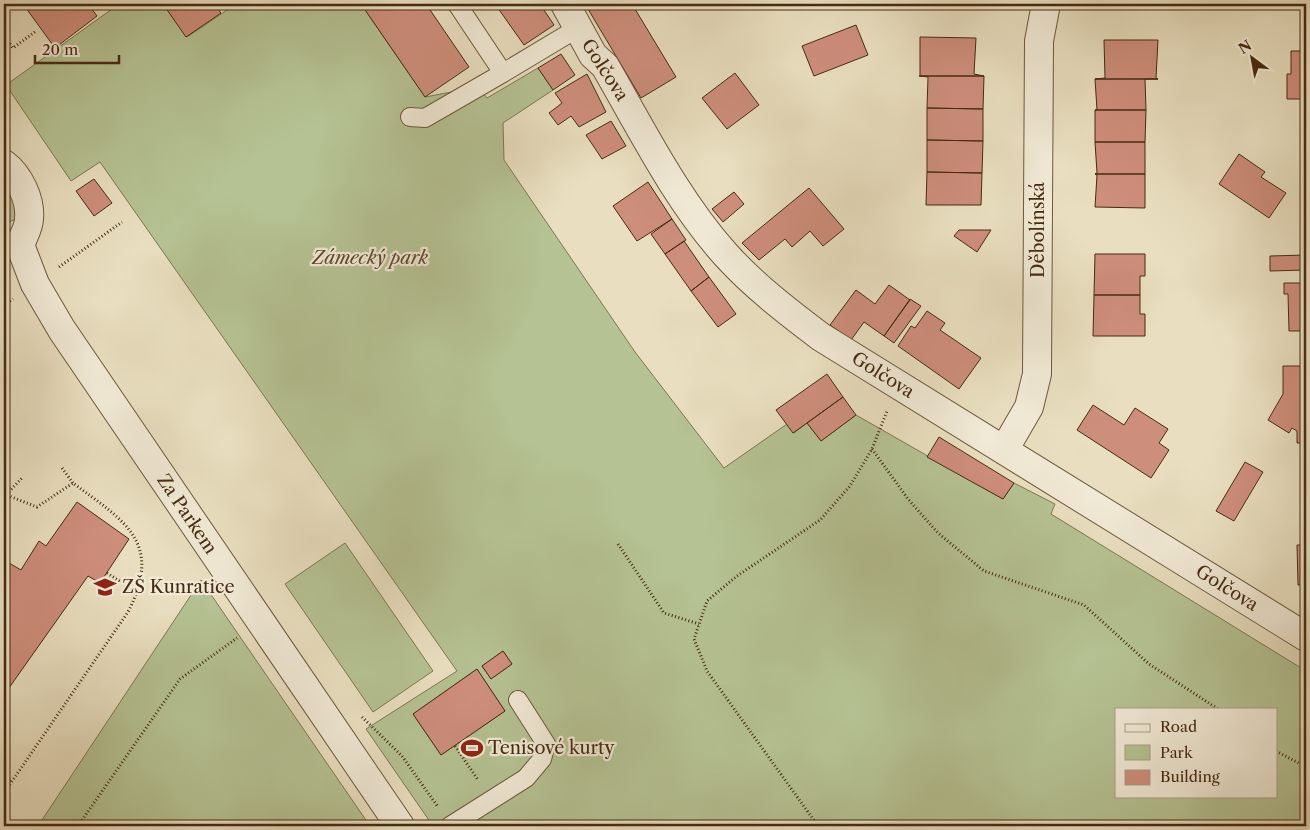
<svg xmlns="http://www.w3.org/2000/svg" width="1310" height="830" font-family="'Libre Caslon Text',serif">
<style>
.green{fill:#b5c293;stroke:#7e7652;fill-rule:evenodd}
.building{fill:#ce8e7c;stroke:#462b12}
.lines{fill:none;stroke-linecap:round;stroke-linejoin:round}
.lane-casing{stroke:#6f583e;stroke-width:20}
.street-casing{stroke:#6f583e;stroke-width:30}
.path{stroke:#462b12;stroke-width:3;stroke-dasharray:1 2.5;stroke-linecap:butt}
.lane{stroke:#f1ead6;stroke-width:18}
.street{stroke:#f1ead6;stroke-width:28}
.labels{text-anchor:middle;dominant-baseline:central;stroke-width:4.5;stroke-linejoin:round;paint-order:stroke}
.street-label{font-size:18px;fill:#462b12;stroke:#f1ead6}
.park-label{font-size:18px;font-style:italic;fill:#5c492c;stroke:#f1ead6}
.poi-label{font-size:18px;fill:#462b12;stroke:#f1ead6;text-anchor:start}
</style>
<rect width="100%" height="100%" fill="#e9dfc0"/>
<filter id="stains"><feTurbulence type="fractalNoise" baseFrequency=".004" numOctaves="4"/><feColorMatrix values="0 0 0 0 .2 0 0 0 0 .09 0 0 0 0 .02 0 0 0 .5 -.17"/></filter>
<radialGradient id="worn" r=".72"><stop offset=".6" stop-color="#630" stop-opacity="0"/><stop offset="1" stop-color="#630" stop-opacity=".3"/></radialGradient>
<path class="green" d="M119,4H163L187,37L236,4H361L425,97L478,87L487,98L538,68L553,90L503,123L504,160L635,352L724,468L787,424L794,433L807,423L821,441L856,415L1003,499L1014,483L1055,504L1051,514L1306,671V826H1226L1220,823L1215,826H433L366,729L457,671L100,162L71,181L6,85ZM503,651L512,664L491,679L482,666ZM477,669L505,711L441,755L413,714ZM1116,709H1276V796H1116Z
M4,178L15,196L16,219L9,222L4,221Z
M345,543L433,671L373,712L285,584Z
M201,580L370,826H38Z"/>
<path class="building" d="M23,4H88L97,16L55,48Z
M163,4H214L221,13L186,37Z
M361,4H426L469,67L425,97Z
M495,4H540L554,25L524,45Z
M585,4H632L676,77L641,98Z
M856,25L868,55L814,76L802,46Z
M920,37L976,38L974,74L984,76H920Z
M1104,40H1158L1156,78L1158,79H1095L1105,78Z
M1291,51H1306V111H1303V99H1287V74H1291Z
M561,54L575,75L553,90L538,68Z
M735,73L759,105L727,129L702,98Z
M587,74L606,112L579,127L571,116L558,125L549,113L562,103L555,93Z
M919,76H984L983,109L927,108L928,77Z
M1095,79H1158H1145L1146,110H1095H1097Z
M927,108L983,109V141L927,140Z
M1095,110H1146L1145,142H1095Z
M1302,118H1306V134H1302Z
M611,121L626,146L602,159L586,135Z
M1302,134H1306V150H1302Z
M927,140L983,141L982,173L927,172Z
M1095,142H1145V174H1095L1097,173Z
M1239,154L1265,172L1261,177L1286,193L1269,218L1219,184Z
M927,172L982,173L981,205H926Z
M1095,174H1145V208L1095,207L1097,175Z
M94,179L112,203L94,216L76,191Z
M648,182L672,219L637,241L613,206Z
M809,188L844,229L823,246L810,231L792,247L785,239L759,260L742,243Z
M734,192L744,204L723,222L712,209Z
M672,219L686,240L665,254L651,234Z
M959,230H991L977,252L954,236Z
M684,241L709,277L691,291L665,254Z
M1095,254H1145V276H1140V295H1094Z
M1306,255V270L1270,271V256Z
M709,277L736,314L718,327L691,291Z
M1284,283H1306V331H1289L1288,294H1284Z
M889,285L910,300L884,336L864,322L851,340L830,325L856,290L875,304Z
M1094,295H1140V314H1145V336H1093Z
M910,299L921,306L894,343L884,336Z
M927,311L945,323L940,330L981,358L959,389L898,346L911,326L915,328Z
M1283,366H1306V443H1297V431L1292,428L1289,433L1268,420L1283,394Z
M827,374L843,397L793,433L776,410Z
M843,397L856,415L821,441L807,423Z
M1093,405L1124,425L1135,408L1168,429L1159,443L1169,450L1151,478L1077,430Z
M939,437L1014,483L1003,499L927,457Z
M1245,462L1263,472L1234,521L1216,511Z
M77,502L129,539L100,583L88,576L4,695V560L21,570L39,541L46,546Z
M1297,545H1306V585H1298Z
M503,651L512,664L491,679L482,666Z
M477,669L505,711L441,755L413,714Z"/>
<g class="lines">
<g class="lane-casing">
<path id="lane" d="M457,4L503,73L578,28
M410,117L425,118L503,73
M450,826L526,778L542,759L546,744L518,700"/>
</g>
<g class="street-casing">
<path id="street" d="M565,4L593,55L605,66C642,130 676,199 726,255C754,286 788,312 821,337L1306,637
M4,164C19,175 31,200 29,219C29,227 23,237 20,245L35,284L62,330L400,826
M1004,450L1029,407L1037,374L1039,41L1046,4"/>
</g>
<path class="path" d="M101,4L103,6
M4,35L13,48L36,31
M59,267L122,222
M4,305L13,299
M872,449L908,499L938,533L984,571L1084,605L1149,664L1218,709
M62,468L73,483
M4,494L37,507L73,483C124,521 164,542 128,612L4,793
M4,497L22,478
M618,544L664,613L699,624
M107,573L138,593
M362,717L402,756L438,807
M455,746L478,780
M1276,751L1306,767
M4,777L12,782
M4,822L6,826
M78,826L180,679L237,638
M818,826L707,671L694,639L707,601L737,576L820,520L850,486L872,449L887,411"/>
<use href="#lane" class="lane"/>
<use href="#street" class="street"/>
</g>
<defs>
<g id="school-bare" transform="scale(1.725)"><path d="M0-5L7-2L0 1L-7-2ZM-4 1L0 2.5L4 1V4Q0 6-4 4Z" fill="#8f2418" stroke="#f1ead6" stroke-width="2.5" paint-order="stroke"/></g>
<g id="stadium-bare" transform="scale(1.725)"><path d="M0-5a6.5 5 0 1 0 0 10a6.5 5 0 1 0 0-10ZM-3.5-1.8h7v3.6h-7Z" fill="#8f2418" stroke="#f1ead6" stroke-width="2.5" paint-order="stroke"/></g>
</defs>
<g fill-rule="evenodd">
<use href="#school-bare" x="105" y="587"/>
<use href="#stadium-bare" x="472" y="748"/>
</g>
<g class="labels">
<g class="street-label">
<text transform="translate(605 70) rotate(57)">Golčova</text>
<text transform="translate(1038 230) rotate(-90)">Děbolínská</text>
<text transform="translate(883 375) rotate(32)">Golčova</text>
<text transform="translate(187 514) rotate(56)">Za Parkem</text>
<text transform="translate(1227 588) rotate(32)">Golčova</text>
</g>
<g class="park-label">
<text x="370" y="258">Zámecký park</text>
</g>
<g class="poi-label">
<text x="122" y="587">ZŠ Kunratice</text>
<text x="488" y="748">Tenisové kurty</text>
</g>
</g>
<rect width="1310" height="830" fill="none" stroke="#e9dfc0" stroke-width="20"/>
<rect x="5" y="5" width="1300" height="820" fill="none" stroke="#462b12" stroke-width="2.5"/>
<rect x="10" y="10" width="1290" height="810" fill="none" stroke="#462b12"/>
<rect x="1115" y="708" width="162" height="90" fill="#f1ead6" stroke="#ad9e88"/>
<rect x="1125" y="724" width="25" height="8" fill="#f1ead6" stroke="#ad9e88"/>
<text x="1160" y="732" font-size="15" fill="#462b12">Road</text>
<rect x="1125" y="745" width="25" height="15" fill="#b5c293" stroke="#ad9e88"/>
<text x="1160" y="758" font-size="15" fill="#462b12">Park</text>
<rect x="1125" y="770" width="25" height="15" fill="#ce8e7c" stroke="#ad9e88"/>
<text x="1160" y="782" font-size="15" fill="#462b12">Building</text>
<g transform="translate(1252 58) rotate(328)" stroke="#f1ead6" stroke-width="4" paint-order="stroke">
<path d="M0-4L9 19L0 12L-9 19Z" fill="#462b12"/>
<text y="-8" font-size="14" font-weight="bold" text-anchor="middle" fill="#462b12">N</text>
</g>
<path d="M35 55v8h84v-8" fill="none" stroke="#462b12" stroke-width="2.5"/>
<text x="42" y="55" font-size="15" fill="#462b12" stroke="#f1ead6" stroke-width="4" paint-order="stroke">20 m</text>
<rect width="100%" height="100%" filter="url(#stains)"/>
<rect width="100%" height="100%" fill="url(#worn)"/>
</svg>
